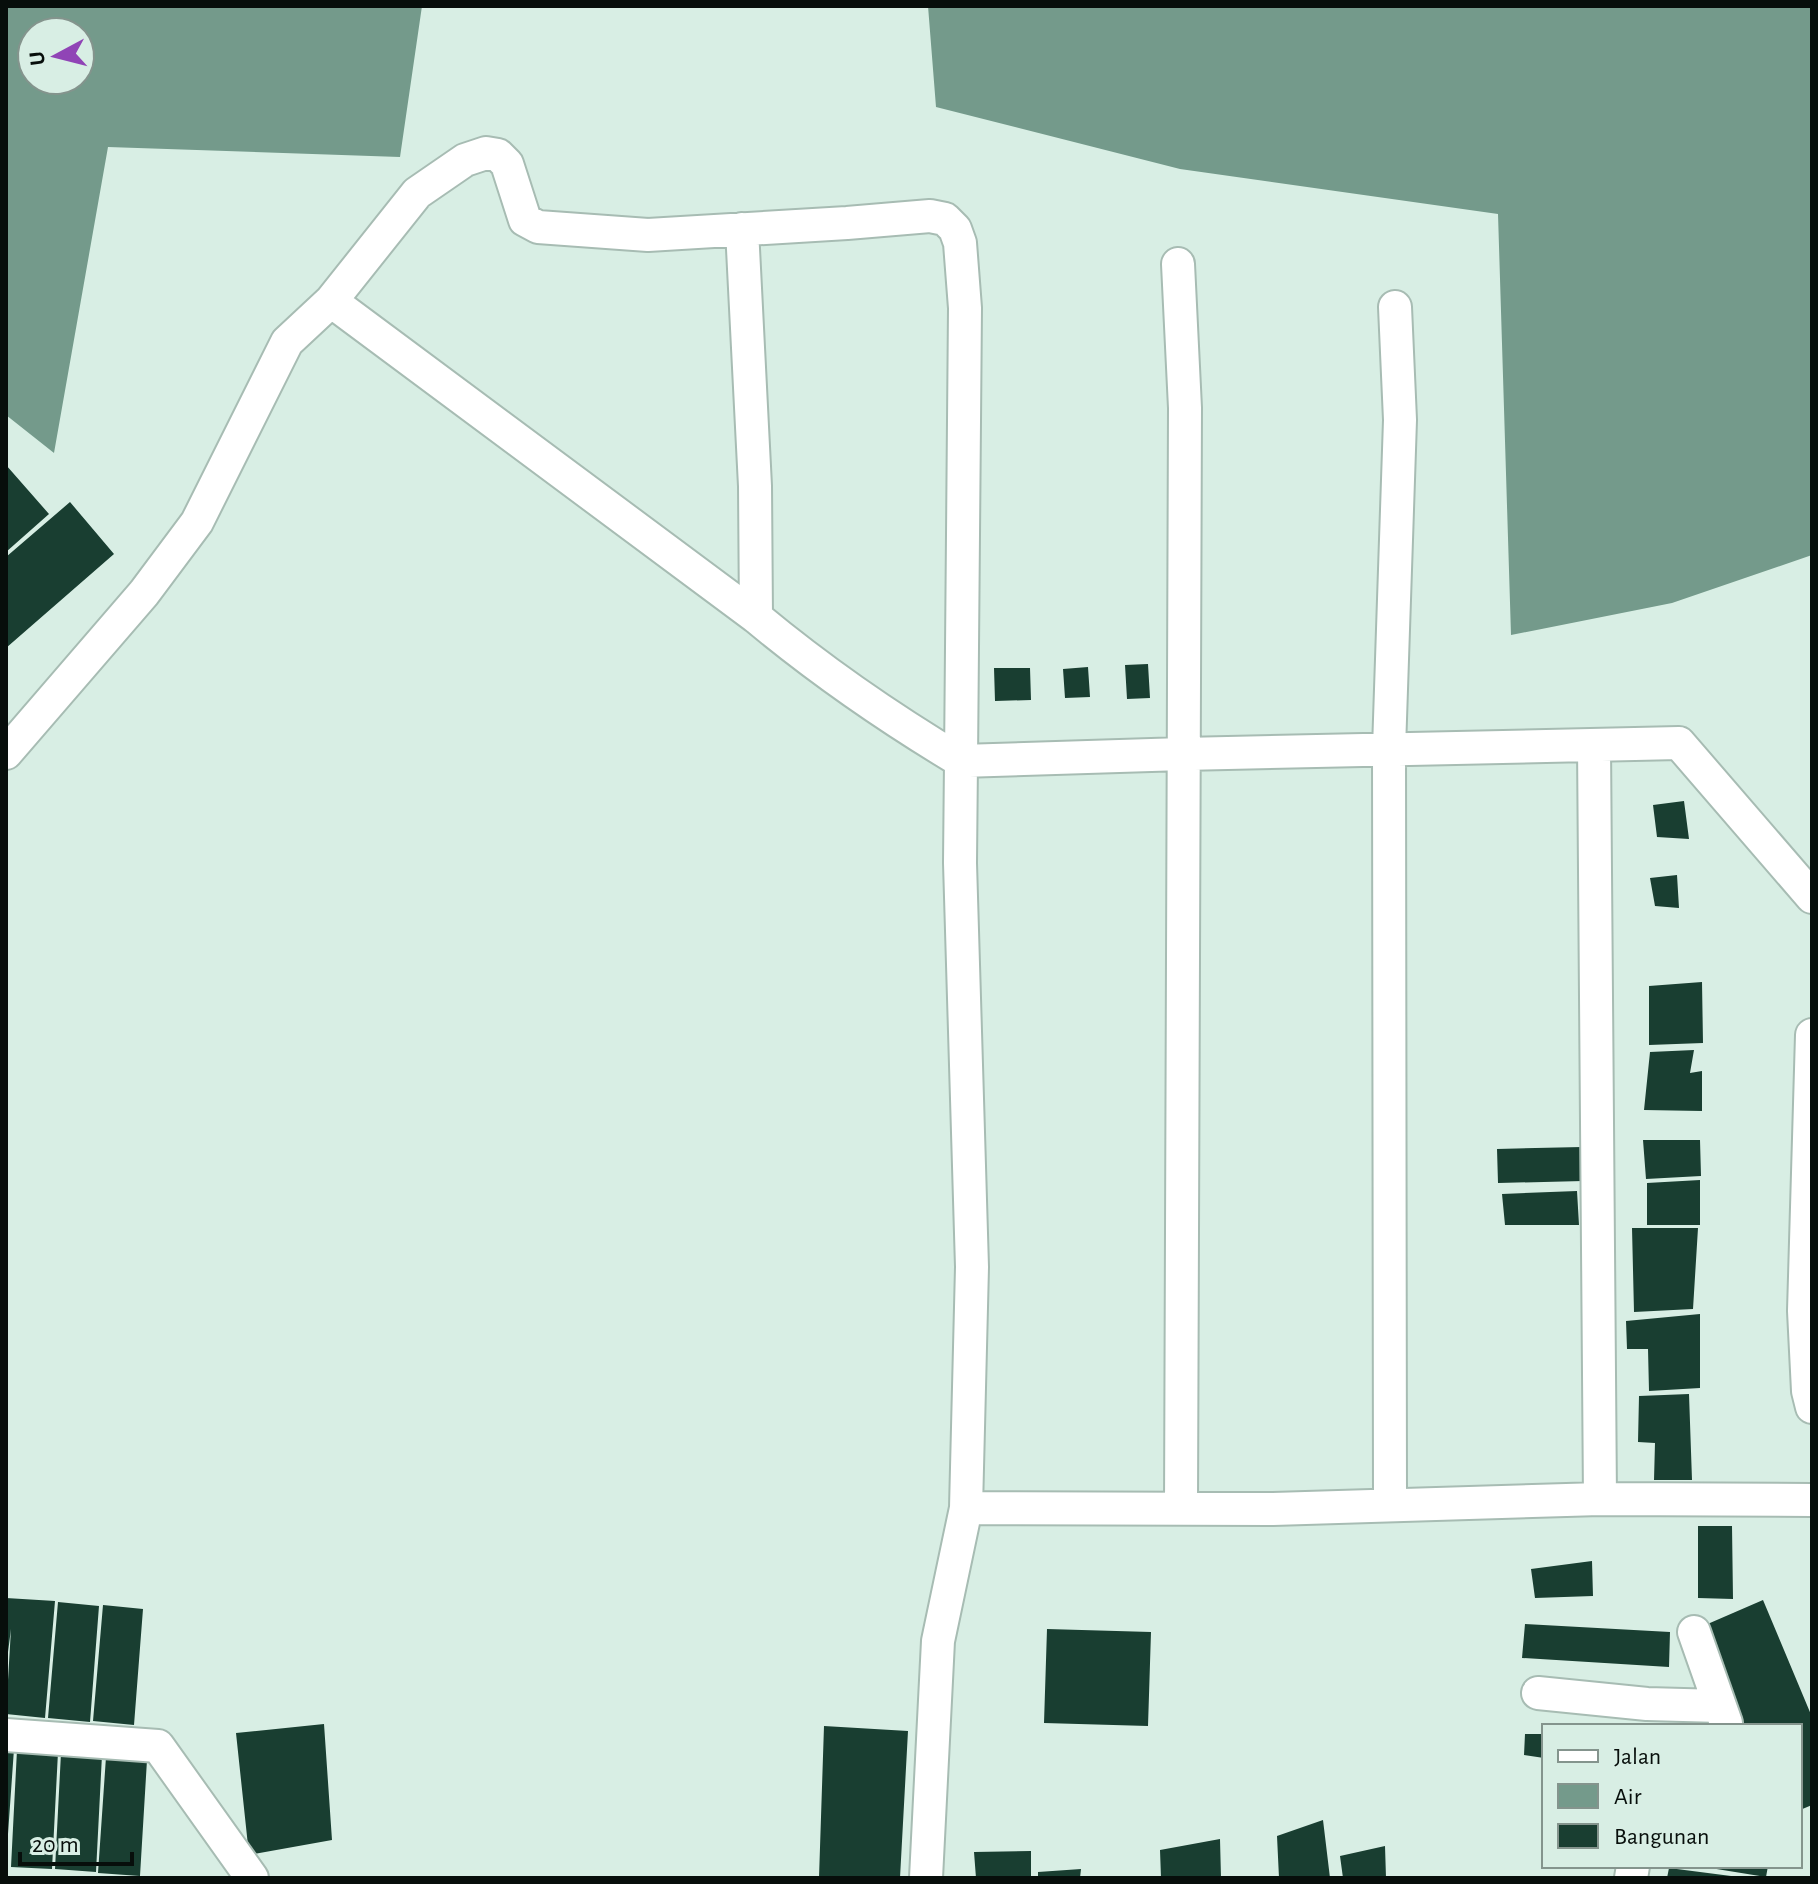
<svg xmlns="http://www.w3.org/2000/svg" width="1818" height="1884" font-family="'Alegreya Sans',sans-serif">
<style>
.water{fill:#749a8b;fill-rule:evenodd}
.building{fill:#193e31}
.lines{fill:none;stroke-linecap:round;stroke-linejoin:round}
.street-casing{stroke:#a7bcb3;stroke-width:36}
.street{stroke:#fff;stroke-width:32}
</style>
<rect width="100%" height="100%" fill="#d8eee4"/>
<path class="water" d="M6,6H422L400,157L108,147L54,453L6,415ZM32,32H80V80H32Z
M928,6H1812V555L1672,603L1511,635L1498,214L1180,169L936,107Z"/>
<path class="building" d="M6,465L49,514L6,552Z
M70,502L114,554L6,648V557Z
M1148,664L1150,698L1127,699L1125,665Z
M1088,667L1090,697L1065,698L1063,669Z
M994,668H1030L1031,700L995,701Z
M1684,801L1689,839L1657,837L1653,805Z
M1677,875L1679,908L1655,906L1650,878Z
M1702,982L1703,1043L1649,1045V986Z
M1694,1050L1690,1073L1702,1071V1111L1644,1110L1650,1052Z
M1643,1140H1700L1701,1176L1646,1179Z
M1582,1147L1583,1181L1498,1183L1497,1149Z
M1700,1180V1225H1647V1183Z
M1577,1191L1579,1225H1505L1502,1194Z
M1632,1228H1698L1693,1309L1634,1312Z
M1700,1314V1388L1649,1391L1648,1349H1627L1626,1321Z
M1689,1394L1692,1480H1654L1655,1443L1638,1442L1639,1396Z
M1698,1526H1732L1733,1599L1698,1598Z
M1592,1561L1593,1596L1535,1598L1531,1569Z
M6,1598L55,1601L45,1718L6,1714L11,1629L8,1652L6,1651Z
M1763,1600L1812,1717V1805L1800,1810V1726H1745L1703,1626Z
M58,1602L99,1606L90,1722L48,1718Z
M103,1605L143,1609L134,1725L93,1721Z
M1525,1624L1670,1632L1669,1667L1522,1658Z
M1047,1629L1151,1632L1148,1726L1044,1723Z
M324,1724L332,1840L249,1855L236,1733Z
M824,1726L908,1731L900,1878H819Z
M1525,1734H1544V1758L1524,1755Z
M6,1749H14L8,1834H6Z
M17,1750L58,1752L52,1869L11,1867Z
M61,1753L102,1755L96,1872L55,1869Z
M106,1757L147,1760L140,1876L98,1873Z
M1323,1820L1330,1878H1279L1277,1836Z
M1220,1839L1221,1878H1161L1160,1850Z
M1385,1846L1386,1878H1343L1340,1856Z
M1031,1851V1878H976L974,1852Z
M1698,1866H1768L1766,1877Z
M1669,1868L1731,1876V1878H1667Z
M1081,1869L1080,1878H1038V1872Z"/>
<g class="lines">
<g class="street-casing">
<path id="street" d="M742,229L755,486L756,617
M1178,264L1185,408L1181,1507
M331,301L756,617C821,671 889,718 961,761
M1594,745L1600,1499
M6,753L144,593L197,522L287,342L331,301L417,193L465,160L486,153L498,155L507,164L525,220L538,227L648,235L847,223L930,216L945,219L955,229L960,243L965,308L961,761
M1812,1035L1804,1311L1808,1391L1812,1407
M1390,1503L1389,749L1400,420L1395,307
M966,1508L1273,1509L1600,1499L1812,1500
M1694,1632L1726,1723
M1538,1693L1647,1704L1720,1706
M6,1735L158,1746L252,1878
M926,1878L938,1641L966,1508L972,1267L960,863L961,761L1183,754L1679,743L1812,897
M1631,1878L1633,1866"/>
</g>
<use href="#street" class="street"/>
</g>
<rect width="1818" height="1884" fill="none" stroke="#070e0b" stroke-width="16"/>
<rect x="1542" y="1724" width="260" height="144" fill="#d8eee4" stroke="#84948d" stroke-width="2"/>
<rect x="1558" y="1750" width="40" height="12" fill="#ffffff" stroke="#84948d" stroke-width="2"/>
<text x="1614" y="1764" font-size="24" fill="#070e0b">Jalan</text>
<rect x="1558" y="1784" width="40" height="24" fill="#749a8b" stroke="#84948d" stroke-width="2"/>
<text x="1614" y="1804" font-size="24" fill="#070e0b">Air</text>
<rect x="1558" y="1824" width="40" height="24" fill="#193e31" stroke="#84948d" stroke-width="2"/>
<text x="1614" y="1844" font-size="24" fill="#070e0b">Bangunan</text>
<g transform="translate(56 56) rotate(263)"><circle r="38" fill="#d8eee4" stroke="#84948d" stroke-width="2"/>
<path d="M0-6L14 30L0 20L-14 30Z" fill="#9044b6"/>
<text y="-12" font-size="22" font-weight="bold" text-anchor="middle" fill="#070e0b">U</text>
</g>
<path d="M20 1852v12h112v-12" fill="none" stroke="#070e0b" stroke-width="4"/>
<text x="32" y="1852" font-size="24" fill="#070e0b" stroke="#d8eee4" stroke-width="6" paint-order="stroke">20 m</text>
</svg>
